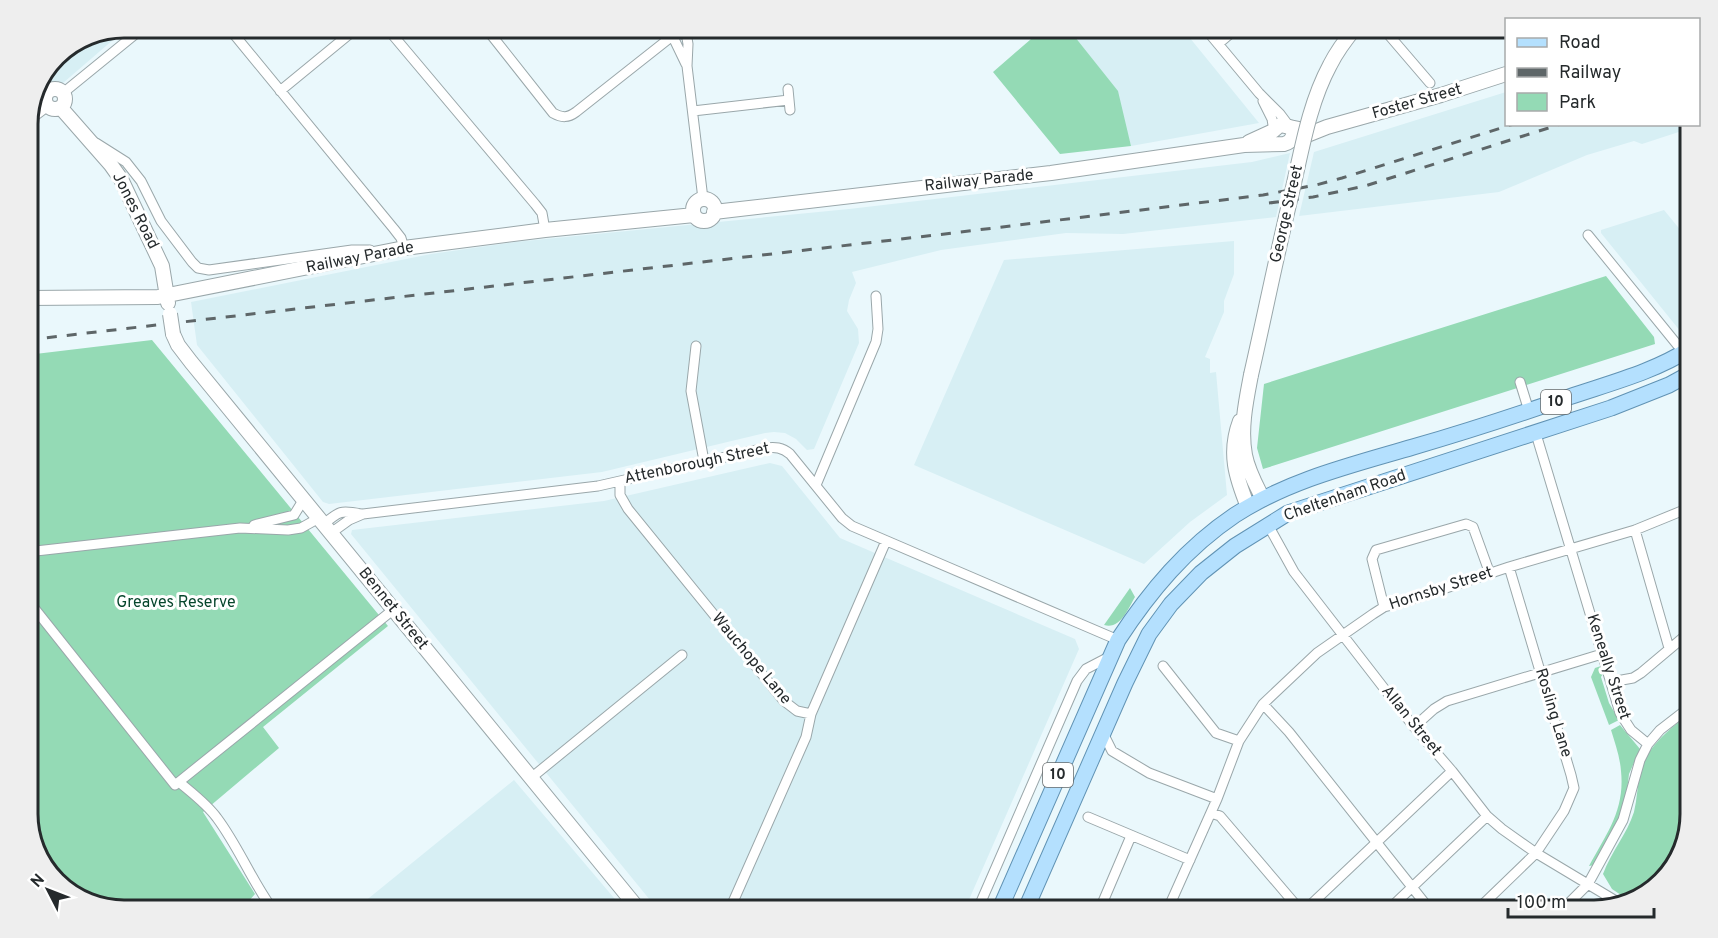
<svg xmlns="http://www.w3.org/2000/svg" width="1718" height="938" font-family="Overpass,sans-serif">
<style>
.built{fill:#d7eff4}
.green{fill:#94dab5}
.lines{fill:none;stroke-linecap:round;stroke-linejoin:round}
.street-casing{stroke:#9aa7aa;stroke-width:11}
.secondary-casing{stroke:#9aa7aa;stroke-width:16}
.primary-casing{stroke:#6193b4;stroke-width:17}
.street{stroke:#fff;stroke-width:9}
.secondary{stroke:#fff;stroke-width:14}
.primary{stroke:#b4e0fe;stroke-width:15}
.rail{stroke:#5e6668;stroke-width:3;stroke-dasharray:10 10;stroke-linecap:butt}
.secondary-bridge-casing{stroke:#9aa7aa;stroke-width:16;stroke-linecap:butt}
.secondary-bridge{stroke:#fff;stroke-width:14}
.labels{text-anchor:middle;dominant-baseline:central;stroke-width:6;stroke-linejoin:round;paint-order:stroke}
.shield{fill:#fff;stroke:#666a6b;stroke-width:1.5}
.shield-label{font-size:15px;font-weight:bold;fill:#252a2c}
.street-label{font-size:16px;fill:#252a2c;stroke:#fff}
.park-label{font-size:16px;fill:#07462d;stroke:#fff}
.rim{fill:none;stroke:#252a2c;stroke-width:3}
</style>
<rect width="100%" height="100%" fill="#eaf8fc"/>
<path class="built" d="M124,27H128L63,83L52,86L45,77L56,55Z
M1057,27H1181L1259,123L1131,146L1115,93Z
M1506,92V124H1691V128L1642,144L1634,141L1587,155L1499,192L1299,216L1314,152Z
M1290,153L1276,217L1123,234L1066,233L941,250L852,272L856,283L849,300L847,311L858,329L859,343L814,449L807,450L796,439L785,433L774,432L765,433L602,472L329,504L323,502L197,345L191,302L431,254L515,242L849,209L1252,162Z
M1664,210L1691,243V333L1685,337L1601,233V230Z
M1234,241V274L1224,301V312L1205,357L1210,359V373L1216,372L1227,495L1190,522L1144,564L914,465L1004,260Z
M770,463L782,466L840,538L1075,639L1079,649L964,911H659L351,534L352,530L604,501Z
M514,780L625,911H353Z"/>
<path class="green" d="M1045,27H1067L1118,91L1131,146L1060,154L993,72Z
M1606,276L1654,337L1655,344L1263,469L1257,448L1264,384Z
M152,340L388,626L263,727L279,748L203,812L255,894L240,911H124L76,898L43,868L27,820V355Z
M1130,588L1135,597C1128,609 1120,630 1104,625Z
M1601,666L1604,672L1601,677L1609,703L1619,720L1609,725L1591,677L1595,668Z
M1691,712V815L1678,862L1643,898L1630,901L1612,889L1603,874C1611,852 1627,834 1634,812C1637,800 1637,787 1640,775C1647,745 1668,731 1691,712Z
M1620,725L1640,749L1629,774L1626,800L1620,818L1595,865L1589,866C1607,833 1625,810 1621,771C1620,757 1615,743 1611,730Z"/>
<g class="lines">
<g class="street-casing">
<path id="street" d="M228,27L394,229L401,238L404,248
M386,27L535,204L542,213L545,230
M485,27L553,113C562,118 568,118 576,112L671,37
M658,27C664,40 678,40 685,27
M685,27L688,44L687,66L703,199
M1204,27L1259,93L1280,114L1289,126
M1382,27L1430,83
M1017,29L1020,27
M673,37L686,64
M1218,44L1238,27
M788,89L790,110
M280,91L358,27
M63,93L144,27
M1263,101L1272,119L1274,131
M693,111L789,100
M27,122L48,106
M96,143L126,162L141,181L161,221L192,262L198,268L209,270L352,250H370
M1588,235L1684,353
M696,346L691,391L704,461
M1520,382L1529,411
M1536,434L1620,713L1631,730L1648,744
M620,481V495L628,509L784,701L797,711L811,714L806,737L729,911
M816,485L876,342L878,329L876,296
M1684,510L1691,529
M324,524C339,511 341,510 361,514
M254,525L294,515L304,499
M1268,525L1294,572L1414,727L1452,771L1487,816L1502,829L1536,853L1621,904
M1635,530L1669,648
M331,533L349,520L363,514L598,486L765,448C775,447 782,447 790,454L842,518L852,526L1118,640
M27,552L240,528L288,530L301,528L319,518
M27,599L175,785L394,609
M1384,607L1372,559L1376,550L1466,524L1473,527L1490,574
M1163,666L1216,733L1239,741
M1611,682L1633,678L1641,673L1691,631
M1263,704L1289,732L1431,911
M811,714L886,541
M1414,727L1434,709L1447,701L1602,654
M1103,733L1112,751L1149,773L1217,799
M531,778L682,655
M179,782C192,793 207,804 217,818C238,846 251,879 271,907
M1211,813L1220,816L1301,911
M1088,817L1190,860
M977,911L1077,681L1086,669L1109,657
M1099,911L1131,836
M1167,911L1217,799L1239,741L1263,704L1317,653L1373,614L1384,607L1404,602L1509,567L1635,530L1684,510L1691,505
M1304,911L1452,771
M1387,911L1487,816
M1476,911L1536,853L1564,811L1574,788L1571,775L1509,567
M1561,911L1588,884L1623,820L1640,760L1648,744L1660,730L1691,706"/>
</g>
<g class="secondary-casing">
<path id="secondary" d="M45 99a10 10 0 1 1 20 0a10 10 0 1 1-20 0Z
M61,108L111,165L121,179L162,266L168,303
M1297,139L1327,127L1441,95L1506,74
M1249,142L1273,131L1280,125L1299,129
M693 210a11 11 0 1 1 22 0a11 11 0 1 1-22 0Z
M714,212L1051,173L1244,145L1284,144C1292,142 1296,134 1290,127
M27,298L158,297L404,248L545,230L694,215
M173,334L178,345L191,362L640,911
M1251,375C1246,401 1240,429 1245,455C1248,471 1256,485 1263,499
M1240,421C1228,453 1236,477 1248,507"/>
</g>
<g class="primary-casing">
<path id="primary" d="M999,911L1118,640C1150,591 1186,548 1235,515C1289,480 1352,465 1413,447C1465,432 1517,415 1569,397C1610,383 1654,372 1691,348
M1025,911L1125,683L1149,634L1171,604L1201,573L1235,546L1288,513L1611,408L1669,385L1691,373"/>
</g>
<use href="#street" class="street"/>
<use href="#secondary" class="secondary"/>
<use href="#primary" class="primary"/>
<path class="rail" d="M1269,203L1313,197L1365,186L1561,124
M27,340L953,233L1263,195L1316,185L1342,178L1514,124"/>
<g class="secondary-bridge-casing">
<path id="secondary-bridge" d="M170,314L173,334
M1251,375C1265,314 1277,253 1292,192C1302,149 1309,104 1330,65C1337,51 1346,39 1356,27"/>
</g>
<use href="#secondary-bridge" class="secondary-bridge"/>
</g>
<g class="labels">
<g class="shield">
<rect x="1541" y="390" width="30" height="24" rx="4.5"/>
<rect x="1043" y="763" width="30" height="24" rx="4.5"/>
</g>
<g class="shield-label">
<text x="1556" y="402">10</text>
<text x="1058" y="775">10</text>
</g>
<g class="street-label">
<text transform="translate(1417 102) rotate(-16)">Foster Street</text>
<text transform="translate(979 181) rotate(-6)">Railway Parade</text>
<text transform="translate(135 211) rotate(63)">Jones Road</text>
<text transform="translate(1287 214) rotate(-77)">George Street</text>
<text transform="translate(360 258) rotate(-11)">Railway Parade</text>
<text transform="translate(697 464) rotate(-12)">Attenborough Street</text>
<text transform="translate(1345 496) rotate(-19)">Cheltenham Road</text>
<text transform="translate(1441 589) rotate(-18)">Hornsby Street</text>
<text transform="translate(393 609) rotate(51)">Bennet Street</text>
<text transform="translate(751 659) rotate(50)">Wauchope Lane</text>
<text transform="translate(1608 667) rotate(72)">Keneally Street</text>
<text transform="translate(1553 713) rotate(73)">Rosling Lane</text>
<text transform="translate(1411 721) rotate(51)">Allan Street</text>
</g>
<g class="park-label">
<text x="176" y="603">Greaves Reserve</text>
</g>
</g>
<path d="M0 0H1718V938H0ZM124 38H1594A86 86 0 0 1 1680 124V814A86 86 0 0 1 1594 900H124A86 86 0 0 1 38 814V124A86 86 0 0 1 124 38Z" fill="#eee" fill-rule="evenodd"/>
<path class="rim" d="M124 38H1594A86 86 0 0 1 1680 124V814A86 86 0 0 1 1594 900H124A86 86 0 0 1 38 814V124A86 86 0 0 1 124 38Z"/>
<rect x="1505" y="18" width="195" height="108" fill="#ffffff" stroke="#a8aaab" stroke-width="1.5"/>
<rect x="1517" y="38" width="30" height="9" fill="#b4e0fe" stroke="#a8aaab" stroke-width="1.5"/>
<text x="1559" y="48" font-size="18" fill="#252a2c">Road</text>
<rect x="1517" y="68" width="30" height="9" fill="#5e6668" stroke="#a8aaab" stroke-width="1.5"/>
<text x="1559" y="78" font-size="18" fill="#252a2c">Railway</text>
<rect x="1517" y="93" width="30" height="18" fill="#94dab5" stroke="#a8aaab" stroke-width="1.5"/>
<text x="1559" y="108" font-size="18" fill="#252a2c">Park</text>
<g transform="translate(48 890) rotate(312)" stroke="#ffffff" stroke-width="4.5" paint-order="stroke">
<path d="M0-4.5L10 22L0 15L-10 22Z" fill="#252a2c"/>
<text y="-9" font-size="16" font-weight="bold" text-anchor="middle" fill="#252a2c">N</text>
</g>
<path d="M1508 908v9h146v-9" fill="none" stroke="#252a2c" stroke-width="3"/>
<text x="1517" y="908" font-size="18" fill="#252a2c" stroke="#ffffff" stroke-width="4.5" paint-order="stroke">100 m</text>
</svg>
